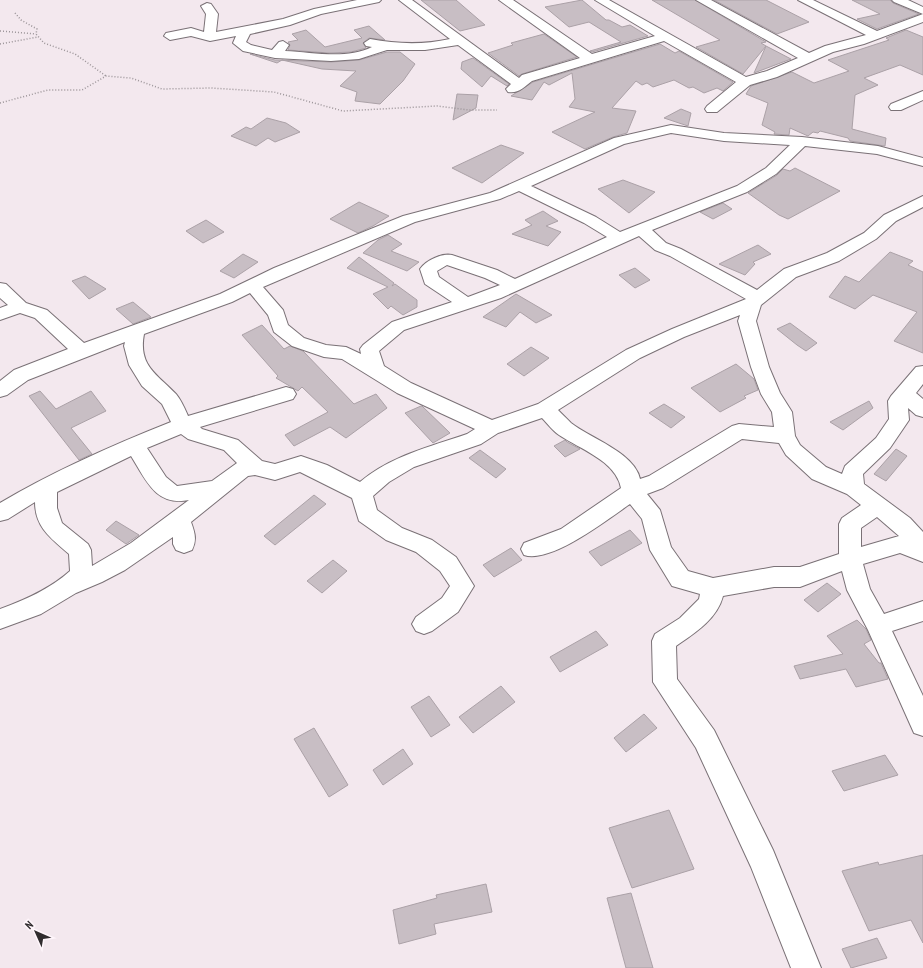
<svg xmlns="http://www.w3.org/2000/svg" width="923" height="968" font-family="'PT Sans Narrow',sans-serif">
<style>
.building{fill:#c8bec4;stroke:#aba1a7}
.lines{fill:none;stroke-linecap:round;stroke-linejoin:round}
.minor-casing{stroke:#7a7176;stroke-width:2}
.path{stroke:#9b9498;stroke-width:1.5;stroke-dasharray:1 2;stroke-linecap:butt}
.minor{fill:#fff;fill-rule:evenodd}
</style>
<rect width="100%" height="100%" fill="#f3e8ee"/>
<path class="building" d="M421,0H456L485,25L460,31Z
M582,0L606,20H609L622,27L630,25L648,36L592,52L590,51L621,42L589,22L569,27L545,7Z
M652,0H695L766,42L761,43L766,46L743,74L696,47L720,40Z
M714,0H766L809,22L777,34Z
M852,0H890L893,3L919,14L877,29L857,19L880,14Z
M369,26L385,40L369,38L363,43L366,48L351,52L329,53L288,50L290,45L288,42L298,40L292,34L306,30L325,47L362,38L354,30Z
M906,30L923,37V75L900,65L864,78L878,85L855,95L852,129L886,138L885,146L850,141L848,138L820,131L818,133L813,132L808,136L790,128L789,135L774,134L775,132L762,125L768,103L746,94L751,86L792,72L814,83L849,71L828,60L889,40L886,38Z
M544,34L577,57L522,74L519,76L488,53L513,45L511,43Z
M660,44L675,53L679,51L733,82L723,91L717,88L704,93L693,87L689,88L674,80L653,87L647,83L642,85L636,81L612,108L636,111L627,133L613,137L585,149L552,132L595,112L569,107L575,99L572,73L549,85L544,82L532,100L511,96L533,82Z
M766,46L791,59L754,73Z
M387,52H400L415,64L403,81L380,104L355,101L357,92L340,86L356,71L322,69L282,60L277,63L250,54L275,60L331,62L359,60Z
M473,58L509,84L507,86L491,76L482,87L461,69L462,62Z
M457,94L478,95L476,108L453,120Z
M681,109L691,113L688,126L664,118Z
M267,118L286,123L300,132L275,142L268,138L256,146L231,136L246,127L251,129Z
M501,145L524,153L482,183L452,168Z
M795,168L840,191L788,219L779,215L748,193L777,175L783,169L790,171Z
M623,180L655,192L629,213L598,189Z
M359,202L389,216L373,226L358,233L330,219Z
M723,203L732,209L713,219L700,212Z
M543,211L558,221L546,226L561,232L548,246L512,234L532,225L525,220Z
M206,220L224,232L203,243L186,231Z
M388,235L402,244L391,251L419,262L407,271L363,253L378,240Z
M758,245L771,254L753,262L755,264L745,275L719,264Z
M890,252L913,261L908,265L923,272V353L894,341L917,312L873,295L855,309L829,297L845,276L859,282Z
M243,254L258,262L234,278L220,271Z
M359,257L394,283L392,286L395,284L417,300V307L403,315L391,306L388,309L373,294L388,287L347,268Z
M635,268L650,280L635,288L619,275Z
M85,276L106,289L89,299L72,281Z
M516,294L552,315L536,323L520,312L506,327L483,317Z
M133,302L151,317L133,324L116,309Z
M790,323L817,343L806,351L797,345L777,329Z
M262,325L284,349L290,346L303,351L354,404L376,394L387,408L346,438L330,427L294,446L285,435L328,412L302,387L298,391L276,378L278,376L242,335Z
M531,347L549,358L524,376L507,364Z
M736,364L754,379L758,390L744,396L746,398L720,412L691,388Z
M40,391L56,409L91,391L106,411L71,428L92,454L79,460L29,396Z
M869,401L873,408L843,430L830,422Z
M664,404L685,417L671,428L649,413Z
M421,406H422L450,433L433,443L405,413Z
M565,440L567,442L580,449L565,457L554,446Z
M896,449L907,456L886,481L874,474Z
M480,450L506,469L496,478L469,458Z
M314,495L326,504L275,545L264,536Z
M116,521L139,535L126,544L106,530Z
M630,530L642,543L601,566L589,552Z
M511,548L522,560L494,577L483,565Z
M333,560L347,571L322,593L307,581Z
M827,583L841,594L818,612L804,600Z
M857,620L866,629L871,640L864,644L879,663H881L888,679L856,687L846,669L800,679L794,666L843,654L827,636Z
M596,631L608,645L560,672L550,657Z
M501,686L515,702L473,733L459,717Z
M429,696L450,725L431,737L411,707Z
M644,714L657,728L626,752L614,738Z
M314,728L348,785L329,797L294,739Z
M403,749L413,764L383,785L373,770Z
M885,755L898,775L844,791L832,771Z
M669,810L694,869L632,888L609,828Z
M923,855V943L911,920L869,931L842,871L878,862L879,865Z
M486,884L492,912L434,924L436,934L399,944L393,910L437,898L436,895Z
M631,893L653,968H626L607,898Z
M877,938L887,958L851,968L842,949Z"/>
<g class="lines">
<g class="minor-casing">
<path id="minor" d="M357,0H381L379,2L321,14L290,25L250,34L246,42L251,45L272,50L279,42L283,41L289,45L285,51C312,52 346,60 372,47L366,46L364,43L370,39C397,44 423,45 450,39L399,0H412L519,78L522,75L580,58L499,0H513L592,54L655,36L595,0H609L746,77L767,71L798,58L696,0H711L809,53L825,46L866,35L798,0H813L877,31L923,14L894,2L892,0H908L923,7V22L864,44L833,52L777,77L750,85L717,112H707L705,109L707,106L736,82L664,41L532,81C524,87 518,94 508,92L506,89L511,84L458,45L425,50H387L359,59L331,61L275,58L243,51L233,43L236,36L210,41L191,36L170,40L164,36L166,33L191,28L204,32L206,14L201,6L207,3L211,4L218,14L216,32L283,19L314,9Z
M923,91V100L901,110H891L889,107L891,104Z
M671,125L724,133L802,137L878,146L923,158V166L877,154L805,146L776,174L747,192L652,230L666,243L681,249L757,290L784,269L827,253L864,233L884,215L923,196V207L896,221L876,239L839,261L796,277L761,305L756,321L769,367L780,393L792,412L795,436L800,445L826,467L842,474L845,466L876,438L889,419L888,401L891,396L916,367L923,366V384L916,393L923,399V417L916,415L908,408L909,420L890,448L863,474L864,484L910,518L923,532V562L900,553L863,564L870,589L884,614L923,601V621L892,631L923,696V736L914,733L868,630L847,590L842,571L800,587H774L723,596C717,619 695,633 676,646L677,679L714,730L773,850L821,968H791L751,867L696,748L653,682L652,641L655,634L680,618L699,599L700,594L672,586L650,550L642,519L630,504C608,519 551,564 524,555L521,549L524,543L561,529L621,488C616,461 580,449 559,435C553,431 547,423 542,418L498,433L481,444L414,467L389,482L373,496L377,510L402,528L432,540L456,557L474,586L458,612L432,631L424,634L416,631L412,624L416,617L442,598L450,586L440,571L416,552L386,540L359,521L352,498L300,472L275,480L255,475L248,476L191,522C195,533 197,540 192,550L184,553L176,550L173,544V537L125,570L102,582L76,593L41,614L0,629V609C25,600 50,589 70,571L69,554C52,539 35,528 35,502L8,519L0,521V503C54,471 113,445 171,422L162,404L142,386L129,365L124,346L125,342L28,380L7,395L0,397V381L14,370L68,349L35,318L20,313L0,320V308L8,305L0,298V283L6,284L26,303L47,310L84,343L220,294L274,268L403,216L490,193L614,138ZM671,133L724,141L790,145L766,168L737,186L620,232L596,217L531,186L624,144ZM519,191L584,223L607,237L515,279L497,270L452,255C442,253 426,260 420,269L425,284L452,302L392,322L363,345L360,349L361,354L346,347L326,345L304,338L288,325L283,310L263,287L415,222L500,199ZM639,236L655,250L670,256L746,299L672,329L626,350L538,404L492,420L411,383L384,366L379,351L404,330L501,298ZM447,265L485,278L500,285L468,297L439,277L437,271ZM250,293L268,315L274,332L292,346L324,357L342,359L397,393L475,429L467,434C429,447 391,456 360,482L327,465L301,456L275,464L262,461L238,440L202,429L200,427L293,399L296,394L293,389L286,387L188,416C185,409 181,400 176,394C157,374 138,366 144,334L232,302ZM740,315L738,321L751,367L761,394L772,412L774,427L739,424L732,426L649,476L640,479C635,453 590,438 571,423C567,419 562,414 558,410L640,358L684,337ZM181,434L188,439L224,450L237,463L212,481L177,486L166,477L147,448ZM742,439L779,443L786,455L812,479L847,494L861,505L842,518L839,524V554L800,567H774L713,578L688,571L671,547L660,510L647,494L663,488ZM131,456C146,480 156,507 189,500L131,543L92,566L91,550L88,544L62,523L57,508V492ZM877,517L899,536L861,547V528Z"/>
</g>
<path class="path" d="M15,13L21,20L37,29L36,34L44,43L75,54L106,76
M0,31L36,34
M0,44L38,37
M0,103L48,90H82L106,76L131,78L162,89L211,88L274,92L343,111L437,106L469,110H497"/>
<use href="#minor" class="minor"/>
</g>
<g transform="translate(36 932) rotate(315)" stroke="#fff6fb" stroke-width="3" paint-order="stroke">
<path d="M0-3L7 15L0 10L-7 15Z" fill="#302c2e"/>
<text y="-6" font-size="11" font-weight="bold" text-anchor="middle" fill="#302c2e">N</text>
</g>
</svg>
